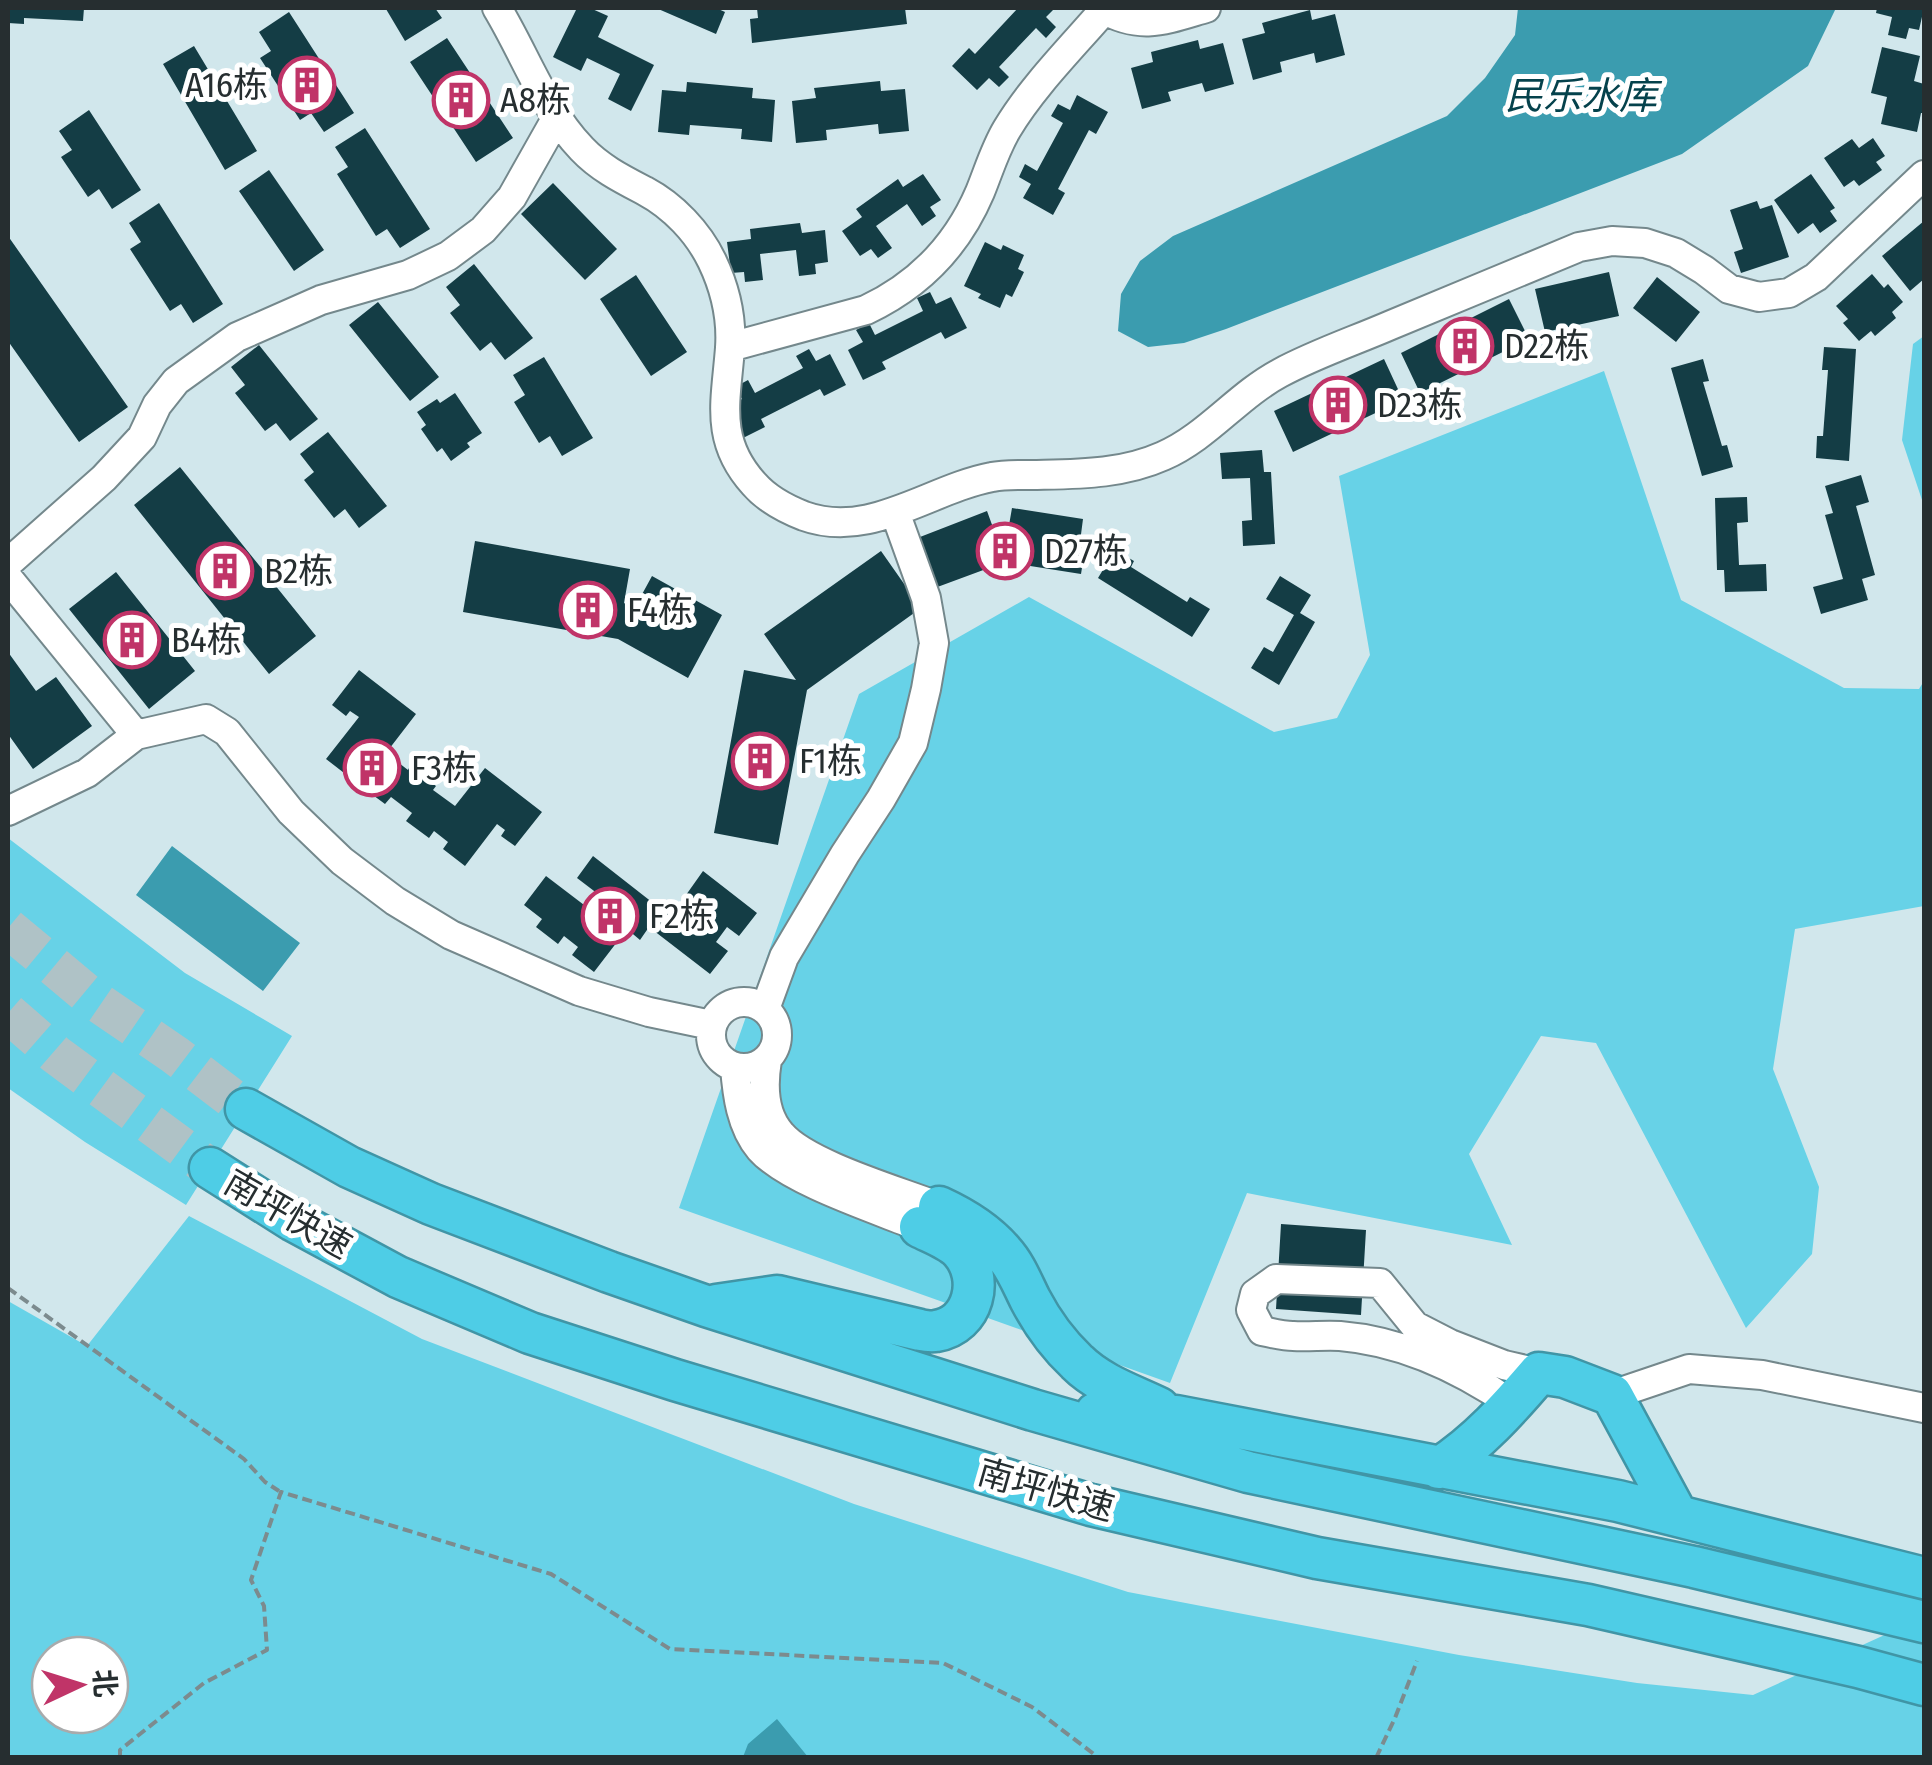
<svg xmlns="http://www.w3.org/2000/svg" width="1932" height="1765" font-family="'Fira Sans Condensed','Noto Sans SC',sans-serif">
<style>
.green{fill:#67d2e7;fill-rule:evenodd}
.water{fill:#3b9caf}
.building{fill:#143d45}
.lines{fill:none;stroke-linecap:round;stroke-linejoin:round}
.highway-tunnel{stroke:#afc2c6;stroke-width:40;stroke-dasharray:40 20;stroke-linecap:butt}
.minor-casing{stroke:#74888c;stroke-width:32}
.highway-casing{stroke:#4095a6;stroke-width:45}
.path{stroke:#7c8b8e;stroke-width:4;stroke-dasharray:10 5;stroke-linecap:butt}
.minor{stroke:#fff;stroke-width:28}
.highway{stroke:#4ecde6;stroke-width:40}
.labels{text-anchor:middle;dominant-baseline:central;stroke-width:10;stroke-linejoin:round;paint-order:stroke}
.poi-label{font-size:35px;fill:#262e30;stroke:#fff;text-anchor:start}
.street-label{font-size:35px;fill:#262e30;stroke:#fff}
.water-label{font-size:38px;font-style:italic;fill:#05424c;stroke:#fff}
</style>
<rect width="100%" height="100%" fill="#d1e7ec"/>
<path class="green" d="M1924,336V506L1902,440L1913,344Z
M1604,371L1681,600L1844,688L1919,689L1924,681V906L1795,929L1773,1069L1819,1187L1812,1254L1746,1328L1596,1043L1541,1036L1469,1154L1512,1245L1247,1193L1170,1383L679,1208L859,694L1029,597L1274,732L1337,718L1370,655L1339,476Z
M8,838L185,973L292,1036L186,1205L85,1142L8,1088Z
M189,1216L422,1339L854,1504L1128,1592L1459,1655L1637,1683L1753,1695L1924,1617V1757H8V1301L87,1346ZM50,1655H110V1715H50Z"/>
<path class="water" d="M1518,8H1836L1808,66L1682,154L1226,329L1184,343L1148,347L1118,331L1121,294L1140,261L1173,236L1447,116L1485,78L1515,35Z
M172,846L300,943L263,991L136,895Z
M777,1719L808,1757H743L748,1744Z"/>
<path class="building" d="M8,8H84L83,21L24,18V24L8,23Z
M389,8H435L442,18L405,41L386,9Z
M577,8H590L608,16L598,37L654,65L631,111L608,99L620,74L587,58L581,71L553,57Z
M656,8H716L725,12L716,34Z
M757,8H905L907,24L752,43L750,19L758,18Z
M1018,8H1055L1046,17L1056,27L1046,38L1036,28L999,67L1009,77L999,87L989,78L977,90L952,66L969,48L975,54Z
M1877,8H1924L1919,30L1909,28L1906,39L1888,35L1892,17L1876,13Z
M1310,10L1312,20L1335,14L1345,55L1316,63L1314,53L1280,62L1282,72L1253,80L1242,39L1265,33L1262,23Z
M289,12L354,113L324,132L311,113L300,120L260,58L271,51L259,32Z
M447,38L513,138L476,162L410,62Z
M1198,40L1200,49L1223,43L1234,84L1205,92L1202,83L1168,92L1171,101L1142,109L1131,68L1153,62L1151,52Z
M194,46L257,151L225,170L163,64Z
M1882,47L1920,56L1914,81L1924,84V113H1921L1917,132L1881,124L1887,97L1871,93Z
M880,81L881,91L905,89L909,131L879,134L878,124L826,130L827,140L796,143L792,101L816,98L814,88Z
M687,82L753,88L752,98L775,100L772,142L741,139L742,129L690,125L689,135L658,132L662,90L686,92Z
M1077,95L1108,112L1096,134L1089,130L1058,189L1065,193L1053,215L1023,198L1031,184L1019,177L1025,164L1037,171L1063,123L1051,116L1058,104L1070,110Z
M89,110L141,190L112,209L99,189L88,197L61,157L72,150L59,131Z
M365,128L430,229L400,248L387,229L376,236L337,174L348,167L335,147Z
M1873,138L1885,156L1876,162L1882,170L1859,186L1854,180L1844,187L1824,158L1852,139L1859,148Z
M269,170L324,250L294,271L239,191Z
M923,174L941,200L930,207L936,216L922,226L907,204L876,226L892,248L878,258L871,249L860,256L842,231L862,217L856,209L898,179L903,187Z
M1811,174L1835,208L1830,211L1837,221L1820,233L1813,223L1798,234L1774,200Z
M553,183L617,249L585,280L521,214Z
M1757,201L1760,209L1772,205L1789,257L1741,273L1734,252L1743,249L1730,210Z
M159,203L223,304L193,323L181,304L170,311L130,249L141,242L129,223Z
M1924,221V279L1910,291L1882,256Z
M800,223L802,233L825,230L828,262L815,264L816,274L799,276L796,250L760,254L763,280L745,282L744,272L731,273L727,242L751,239L750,229Z
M8,236L128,407L79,442L8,341Z
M985,242L1001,250L1003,245L1024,255L1018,269L1024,272L1012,297L1006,294L1000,308L978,298L981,294L964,286Z
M474,264L533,338L505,360L491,342L480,351L450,313L460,305L446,287Z
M1609,272L1619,316L1545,332L1535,289Z
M1872,274L1884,288L1888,284L1903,302L1892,312L1896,318L1875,336L1871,331L1859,341L1843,323L1848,319L1836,306Z
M636,275L687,352L651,376L600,299Z
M1657,277L1700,312L1676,342L1633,308Z
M930,292L936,304L951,297L967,328L945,339L941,332L882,362L886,369L863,380L848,350L863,342L856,330L869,323L875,335L923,311L917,298Z
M1509,299L1529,339L1420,393L1401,353Z
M378,302L439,377L410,401L349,325Z
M259,345L318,419L290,441L276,423L265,431L235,393L245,385L231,367Z
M1824,347L1856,349L1849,461L1816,458L1817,436H1823L1828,370H1822Z
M809,349L816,361L830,354L846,385L824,396L820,389L761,419L765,427L743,438L727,407L742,399L735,387L748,380L755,393L803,368L796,356Z
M544,357L593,438L562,456L550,436L539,443L514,402L525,395L513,375Z
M1384,359L1403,400L1293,452L1274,411Z
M1703,359L1709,381L1703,382L1722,446L1727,445L1733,467L1702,476L1671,368Z
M455,393L482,433L467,443L470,447L451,461L442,448L437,452L421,429L426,425L417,412L437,399L440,403Z
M328,432L387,506L359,528L345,509L334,518L304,480L314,472L300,454Z
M1262,450L1264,472H1271L1275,544L1243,546L1242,521L1252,520L1250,478L1222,479L1220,453Z
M180,467L316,636L269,674L134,505Z
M1861,475L1869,502L1856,506L1875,575L1862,579L1868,600L1821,614L1813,587L1843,579L1825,515L1833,513L1825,486Z
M1747,497L1748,522L1737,523L1739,565L1766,564L1767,591L1725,592L1724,570H1717L1715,498Z
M1012,508L1083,519L1080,542L1086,543L1081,574L1005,562L932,589L922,561L928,558L920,537L987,511L995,533L1008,531Z
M475,541L630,569L624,603L634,609L652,576L722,615L688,678L618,639L463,612Z
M1115,550L1134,561L1131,567L1187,602L1190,597L1210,609L1192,637L1098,578Z
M881,551L921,608L807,690L778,845L714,833L744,670L796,680L764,634Z
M116,572L195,671L149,709L69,609Z
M1280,576L1311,595L1300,613L1315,622L1279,685L1251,668L1264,647L1273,652L1294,615L1266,599Z
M8,652L36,691L56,677L92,726L33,769L8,734Z
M359,670L416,714L386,753L408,770L410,766L436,786L433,790L455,806L485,768L542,812L515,846L501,836L505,830L497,824L465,866L443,849L448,842L434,831L429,838L406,821L412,813L391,797L385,804L362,787L368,779L354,769L348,776L326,759L359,717L350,711L346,716L332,705Z
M593,856L662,910L667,904L693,924L705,910L686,895L703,871L757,913L739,936L727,927L716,942L728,951L710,974L649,927L640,940L627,929L594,972L572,955L578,947L564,936L558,944L536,927L542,919L524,905L546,876L588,908L598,894L577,878Z
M1281,1224L1366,1230L1361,1315L1276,1309Z"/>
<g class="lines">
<path class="highway-tunnel" d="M8,928L93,999L175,1055L246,1109
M8,1013L55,1054L210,1168"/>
<g class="minor-casing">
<path id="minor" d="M497,8C526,56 543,108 582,149C600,168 622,179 645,191C673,206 698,232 712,261C725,288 732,318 730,348C726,401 714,440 754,484C767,499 786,509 804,516C870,540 929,489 992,477C1006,474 1022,475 1037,475C1080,474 1123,474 1163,456C1207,437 1237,396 1280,373C1315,354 1354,341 1391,325C1454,299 1516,273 1579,247L1612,241L1645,243L1676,253L1704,270L1729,289L1759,297L1789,293L1816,277L1924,175
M1101,8C1141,31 1165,20 1206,8
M730,347L866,310C919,285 957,246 980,192C989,170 995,149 1007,129C1032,87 1072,47 1104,10
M8,563L104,478L142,437L157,405L176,381L237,337L321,300L408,275L448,256L483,230L512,197L556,119
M8,578L136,735
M8,811L87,773L136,735L206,719L227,732L291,812L342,861L395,901L451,935L579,991L649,1012L711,1025
M711 1035a33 33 0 1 1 66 0a33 33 0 1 1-66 0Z
M765,1009L784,957L845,854L881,799L913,743L926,689L934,643L926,598L895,512
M767,1060C763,1084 763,1114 781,1134C805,1163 892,1189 929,1203
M735,1067C737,1094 741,1127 760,1149C788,1181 879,1210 920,1227
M1612,1395L1689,1369L1762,1375L1924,1408
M1512,1404C1461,1369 1402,1341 1340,1336C1324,1335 1309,1337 1293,1336C1283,1336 1272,1333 1262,1331L1251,1310L1255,1294L1276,1279L1380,1283L1415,1326L1450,1344L1504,1365L1539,1373"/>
</g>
<g class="highway-casing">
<path id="highway" d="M246,1109L349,1167L431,1204L609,1272L706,1306L1033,1410L1248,1472L1694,1567L1924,1622
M210,1168L294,1221L398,1277L530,1333L675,1380L1091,1505L1317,1558L1588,1605L1858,1667L1924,1685
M939,1207C963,1218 985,1231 1003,1252C1015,1265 1022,1283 1030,1299C1042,1322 1059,1345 1077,1362C1099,1384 1132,1395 1159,1408
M716,1305L777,1296L920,1330C925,1331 931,1332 936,1331C974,1325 985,1278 961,1251C951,1240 934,1234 920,1227
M1096,1413L1176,1416L1618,1501L1924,1578
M1439,1468C1478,1443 1509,1408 1539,1373L1565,1377L1612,1395L1677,1515"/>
</g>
<path class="path" d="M8,1288L244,1459L265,1482L279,1491
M120,1758V1750L204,1683L267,1650L264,1606L251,1580L281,1492L551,1574L670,1649L943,1663L1032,1707L1099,1758
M1376,1758L1395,1718L1417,1661"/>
<use href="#minor" class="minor"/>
<use href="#highway" class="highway"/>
</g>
<defs>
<g id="building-ring" transform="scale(2.875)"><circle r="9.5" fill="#fff" stroke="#c03468" stroke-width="1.5"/><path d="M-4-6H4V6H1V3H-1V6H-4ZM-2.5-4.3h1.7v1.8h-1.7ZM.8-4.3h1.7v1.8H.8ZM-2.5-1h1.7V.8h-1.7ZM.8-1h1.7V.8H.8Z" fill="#c03468"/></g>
</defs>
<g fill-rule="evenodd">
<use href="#building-ring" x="307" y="85"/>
<use href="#building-ring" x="461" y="100"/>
<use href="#building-ring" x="1465" y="346"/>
<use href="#building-ring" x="1338" y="405"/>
<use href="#building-ring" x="1005" y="551"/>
<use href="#building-ring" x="225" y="571"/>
<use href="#building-ring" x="588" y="610"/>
<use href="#building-ring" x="132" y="640"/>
<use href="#building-ring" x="760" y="761"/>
<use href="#building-ring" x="372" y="768"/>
<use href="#building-ring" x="610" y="916"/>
</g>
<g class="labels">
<g class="poi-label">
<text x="268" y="85" text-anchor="end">A16栋</text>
<text x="500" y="100">A8栋</text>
<text x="1504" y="346">D22栋</text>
<text x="1377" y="405">D23栋</text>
<text x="1044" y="551">D27栋</text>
<text x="264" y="571">B2栋</text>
<text x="627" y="610">F4栋</text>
<text x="171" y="640">B4栋</text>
<text x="799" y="761">F1栋</text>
<text x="411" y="768">F3栋</text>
<text x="649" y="916">F2栋</text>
</g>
<g class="street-label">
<text transform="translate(288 1214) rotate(30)">南坪快速</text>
<text transform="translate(1046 1490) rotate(16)">南坪快速</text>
</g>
<g class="water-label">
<text x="1581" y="96">民乐水库</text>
</g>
</g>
<rect width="1932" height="1765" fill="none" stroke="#262e30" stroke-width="20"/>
<g transform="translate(80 1685) rotate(86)"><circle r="48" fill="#ffffff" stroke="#a8abac" stroke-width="2.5"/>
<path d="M0-8L18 38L0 25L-18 38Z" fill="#c03468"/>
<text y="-15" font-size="28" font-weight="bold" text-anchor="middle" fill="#262e30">北</text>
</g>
</svg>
